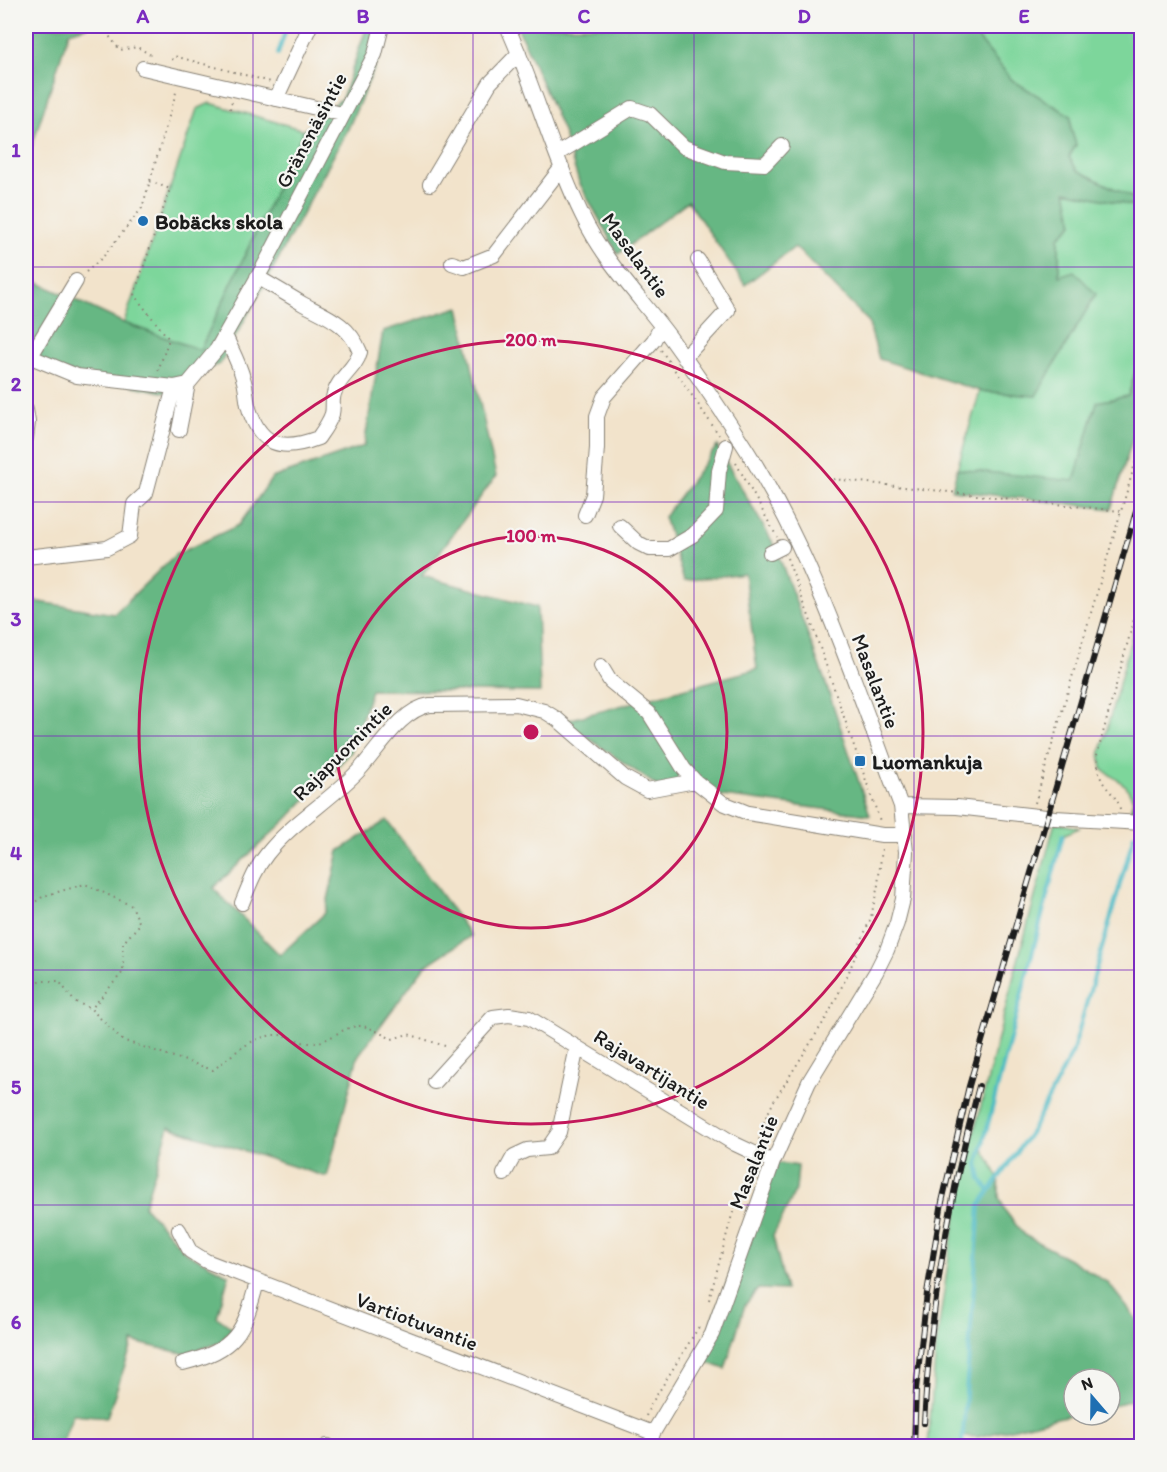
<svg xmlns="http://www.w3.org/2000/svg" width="1167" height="1472" font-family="Itim,sans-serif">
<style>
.green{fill:#7dd69b;stroke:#4c795c;stroke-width:1.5}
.forest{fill:#66b783;stroke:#416a50;stroke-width:1.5}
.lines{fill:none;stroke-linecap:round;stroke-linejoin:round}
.stream{stroke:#4cbac5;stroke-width:4}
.minor-casing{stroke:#878074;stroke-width:16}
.path{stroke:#878074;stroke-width:2;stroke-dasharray:1.5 4.5;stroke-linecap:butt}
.minor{stroke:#fff;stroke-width:14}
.rail-casing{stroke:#1c1c1c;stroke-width:6}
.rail{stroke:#f6f6f2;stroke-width:4;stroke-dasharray:11;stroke-linecap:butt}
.grid{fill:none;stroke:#7b2cbf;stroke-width:1.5;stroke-opacity:0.55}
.ring{fill:none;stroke:#c2185b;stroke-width:3}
.poi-dot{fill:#1f6fb2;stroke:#f6f6f2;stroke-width:2}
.labels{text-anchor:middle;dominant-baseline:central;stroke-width:4.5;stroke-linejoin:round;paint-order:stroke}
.street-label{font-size:21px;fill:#1c1c1c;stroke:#f6f6f2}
.poi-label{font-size:21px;font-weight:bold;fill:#1c1c1c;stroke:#f6f6f2;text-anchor:start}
.centre{fill:#c2185b;stroke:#f6f6f2;stroke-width:3}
.ring-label{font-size:18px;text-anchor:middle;font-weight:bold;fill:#c2185b;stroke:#f6f6f2;stroke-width:4.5;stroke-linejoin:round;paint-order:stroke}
.neatline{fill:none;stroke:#7b2cbf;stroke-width:2}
.grid-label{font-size:20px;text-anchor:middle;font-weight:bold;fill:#7b2cbf}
</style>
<rect width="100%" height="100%" fill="#f6f6f2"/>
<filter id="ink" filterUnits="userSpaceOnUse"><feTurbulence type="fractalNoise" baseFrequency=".0167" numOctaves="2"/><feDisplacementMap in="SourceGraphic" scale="12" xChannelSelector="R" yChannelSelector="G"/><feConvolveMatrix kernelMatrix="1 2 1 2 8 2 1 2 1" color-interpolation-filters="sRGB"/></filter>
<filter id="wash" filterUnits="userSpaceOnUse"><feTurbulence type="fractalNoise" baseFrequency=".008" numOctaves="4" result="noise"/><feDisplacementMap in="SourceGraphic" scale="24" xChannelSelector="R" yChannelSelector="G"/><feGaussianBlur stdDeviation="1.35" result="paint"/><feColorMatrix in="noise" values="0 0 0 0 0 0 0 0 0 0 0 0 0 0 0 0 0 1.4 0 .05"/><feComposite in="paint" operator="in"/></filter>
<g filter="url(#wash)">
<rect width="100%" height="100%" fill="#f2e3cb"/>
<path class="green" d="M968,26H1141L1142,354L1128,396L1097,402L1074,482L957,469L980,391L1036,396L1059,277V237L1073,224L1066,191L1133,206L1137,200L1077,170L1069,157L1076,145L1071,129L1070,116L1012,80Z
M210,103L304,130L200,350L124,323L197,109Z
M1141,602L1142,774L1133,800L1126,786L1102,769L1100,755Z
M1055,822L1079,828L1063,835L982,1147L999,1178L980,1205L962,1446H928L936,1347L951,1243L969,1153L1013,979Z"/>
<path class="forest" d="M26,26H89L69,32L26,164Z
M367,26H389L381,53L348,129L261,291L220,364L199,372L180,396L26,363V277L124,323L200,350L304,130L342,98Z
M517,26H925L928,29L945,26H968L1012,80L1071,116V129L1076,145L1069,157L1077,170L1137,200L1133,206L1066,191L1073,224L1059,237V276L1074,271L1096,294L1036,396L980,391L879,359L868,321L795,247L745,285L688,201L618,254L579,182L562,129Z
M459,307L496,476L422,576L537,607L540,692L371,690L351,752L286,820L213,888L280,955L325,913L339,851L387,820L471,936L425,966L358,1056L327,1177L169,1127L144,1206L185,1252L229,1275L217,1317L232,1328L219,1343L186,1354L133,1342L107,1417L73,1414L61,1446H26V600L114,614L175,555L239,525L272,478L364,446L383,331Z
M1141,354V411L1111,509L952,490L957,469L1074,481L1097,402L1128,396Z
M717,446L776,548L825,681L870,815L660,788L564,721L757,669L744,573L684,581L664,517Z
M1141,774V815L1129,814Z
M773,1162L798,1166L796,1190L773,1236L786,1290L758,1289L745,1305L725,1369L698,1359Z
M999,1178V1197L1006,1212L1024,1235L1073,1261L1108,1283L1138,1321L1142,1338L1141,1398L1110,1406V1379H1074V1414L978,1437L962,1436L980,1205Z"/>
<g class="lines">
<path class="stream" d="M278,54L287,26
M1140,814L1142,806
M989,1191L981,1179L978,1163L1063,835
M962,1446L980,1205L1032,1130L1073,1051L1134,835"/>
</g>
</g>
<g filter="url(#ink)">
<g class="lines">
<g class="minor-casing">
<path id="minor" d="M507,26C535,87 552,154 582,215C603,260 640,297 669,336C696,373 722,411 746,449C816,559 855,685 901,806L906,852L903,899L897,923L887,950L876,972L809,1082L773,1162L712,1334L653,1433L649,1446
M143,68L342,114
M276,99L310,26
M557,154L632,108L650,114L684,147L725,162L765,164L782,146
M430,184L490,83L519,53
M452,263L464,267L494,255L562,167
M225,335C231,349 239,363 243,378C246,386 246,396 248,405C259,446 281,452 318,438C323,431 329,423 332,414C334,406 331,399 335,391C340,376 356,368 360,352C349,324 328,317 303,304C288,295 273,286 257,277
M26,355L77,376L174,387L188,384L217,349L265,264L375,54L382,26
M684,358L728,310L698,260
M26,364L76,281
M26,410L28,422L26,438
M179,430L188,384
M585,515L593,495L597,448V416L604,397L654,340L661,326
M620,526L638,543L650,549H669L693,535L716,511L719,471L726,446
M770,553L782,547
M26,557L107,548L130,536L134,504L146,493L174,387
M601,666L610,681L649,713L684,769L695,781
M901,806L957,807L1055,818L1142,823
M242,903C249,886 255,869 267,854C293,821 333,799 361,768C380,747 402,709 430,705L516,704L544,711L557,719L625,778L647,790L695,781L723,803L748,813L882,835H905
M434,1082L493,1017L509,1015L529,1018L735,1144L773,1162
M504,1174L514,1156L527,1150L548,1148L559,1132L577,1047
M179,1230L190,1251L206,1261L653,1433
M183,1363C236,1350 244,1332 257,1282
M327,1446H328"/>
</g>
<path class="path" d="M105,26L106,32L120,50L137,47L151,55
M172,60L174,56L271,82
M230,109L232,101
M150,181L170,189L134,295L169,339L158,371
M86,272L103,257L142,208L177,89
M661,350L719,435
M736,463L777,537
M833,479L1120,511
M787,558L810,619L880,821
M1035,803L1142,440
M1120,809C1118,798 1111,794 1104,784C1098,776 1098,764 1097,755L1142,590
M26,908L44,896L85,884L132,906L140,924L123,943V972L91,1009L122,1040L213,1070C234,1054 254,1033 282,1035C291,1036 300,1043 309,1043C329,1044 342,1025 362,1026C371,1027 383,1035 392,1039L408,1034L448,1047
M26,981H59L74,1001L91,1009
M759,1140L764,1121L774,1101L828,1015L848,974L871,917L878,885L882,848
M709,1300L732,1215L751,1165
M646,1416L650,1406L700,1325"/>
<use href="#minor" class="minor"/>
<g class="rail-casing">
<path id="rail" d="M924,1423C930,1309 950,1195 979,1086
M914,1446L916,1389L927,1293L942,1202L969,1086L1142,491"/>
</g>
<use href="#rail" class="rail"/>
</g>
</g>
<path class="grid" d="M253,26V1446M473,26V1446M694,26V1446M914,26V1446M26,267H1142M26,502H1142M26,736H1142M26,970H1142M26,1205H1142"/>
<g class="ring">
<circle cx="531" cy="732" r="196"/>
<circle cx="531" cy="732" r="392"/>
</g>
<g class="poi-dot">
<circle cx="143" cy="221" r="6"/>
<rect x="854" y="755" width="12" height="12" rx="3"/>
</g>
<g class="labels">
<g class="street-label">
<text transform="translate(311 130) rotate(-62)">Gränsnäsintie</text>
<text transform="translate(636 255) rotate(54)">Masalantie</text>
<text transform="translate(876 681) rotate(69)">Masalantie</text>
<text transform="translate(342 751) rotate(-45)">Rajapuomintie</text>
<text transform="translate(652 1069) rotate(32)">Rajavartijantie</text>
<text transform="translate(753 1162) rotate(-68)">Masalantie</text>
<text transform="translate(417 1321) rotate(21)">Vartiotuvantie</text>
</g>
<g class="poi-label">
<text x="155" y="221">Bobäcks skola</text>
<text x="872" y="761">Luomankuja</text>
</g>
</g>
<circle cx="531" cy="732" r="9" class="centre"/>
<g class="ring-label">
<text x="531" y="346">200 m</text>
<text x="531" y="542">100 m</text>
</g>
<rect width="1167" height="1472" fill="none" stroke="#f6f6f2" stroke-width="66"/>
<g transform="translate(1092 1397) rotate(340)"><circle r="28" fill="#f6f6f2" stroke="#9f9f9c" stroke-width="1.5"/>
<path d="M0-4.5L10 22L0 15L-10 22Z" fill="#1f6fb2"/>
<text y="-9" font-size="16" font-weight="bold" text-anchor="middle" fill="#1c1c1c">N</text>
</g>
<rect x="33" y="33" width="1101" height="1406" class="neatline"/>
<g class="grid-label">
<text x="143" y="23">A</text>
<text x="363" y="23">B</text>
<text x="584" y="23">C</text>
<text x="804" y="23">D</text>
<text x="1024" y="23">E</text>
<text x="16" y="157">1</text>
<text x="16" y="391">2</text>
<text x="16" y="626">3</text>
<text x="16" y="860">4</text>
<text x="16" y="1094">5</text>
<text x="16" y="1329">6</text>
</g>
</svg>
